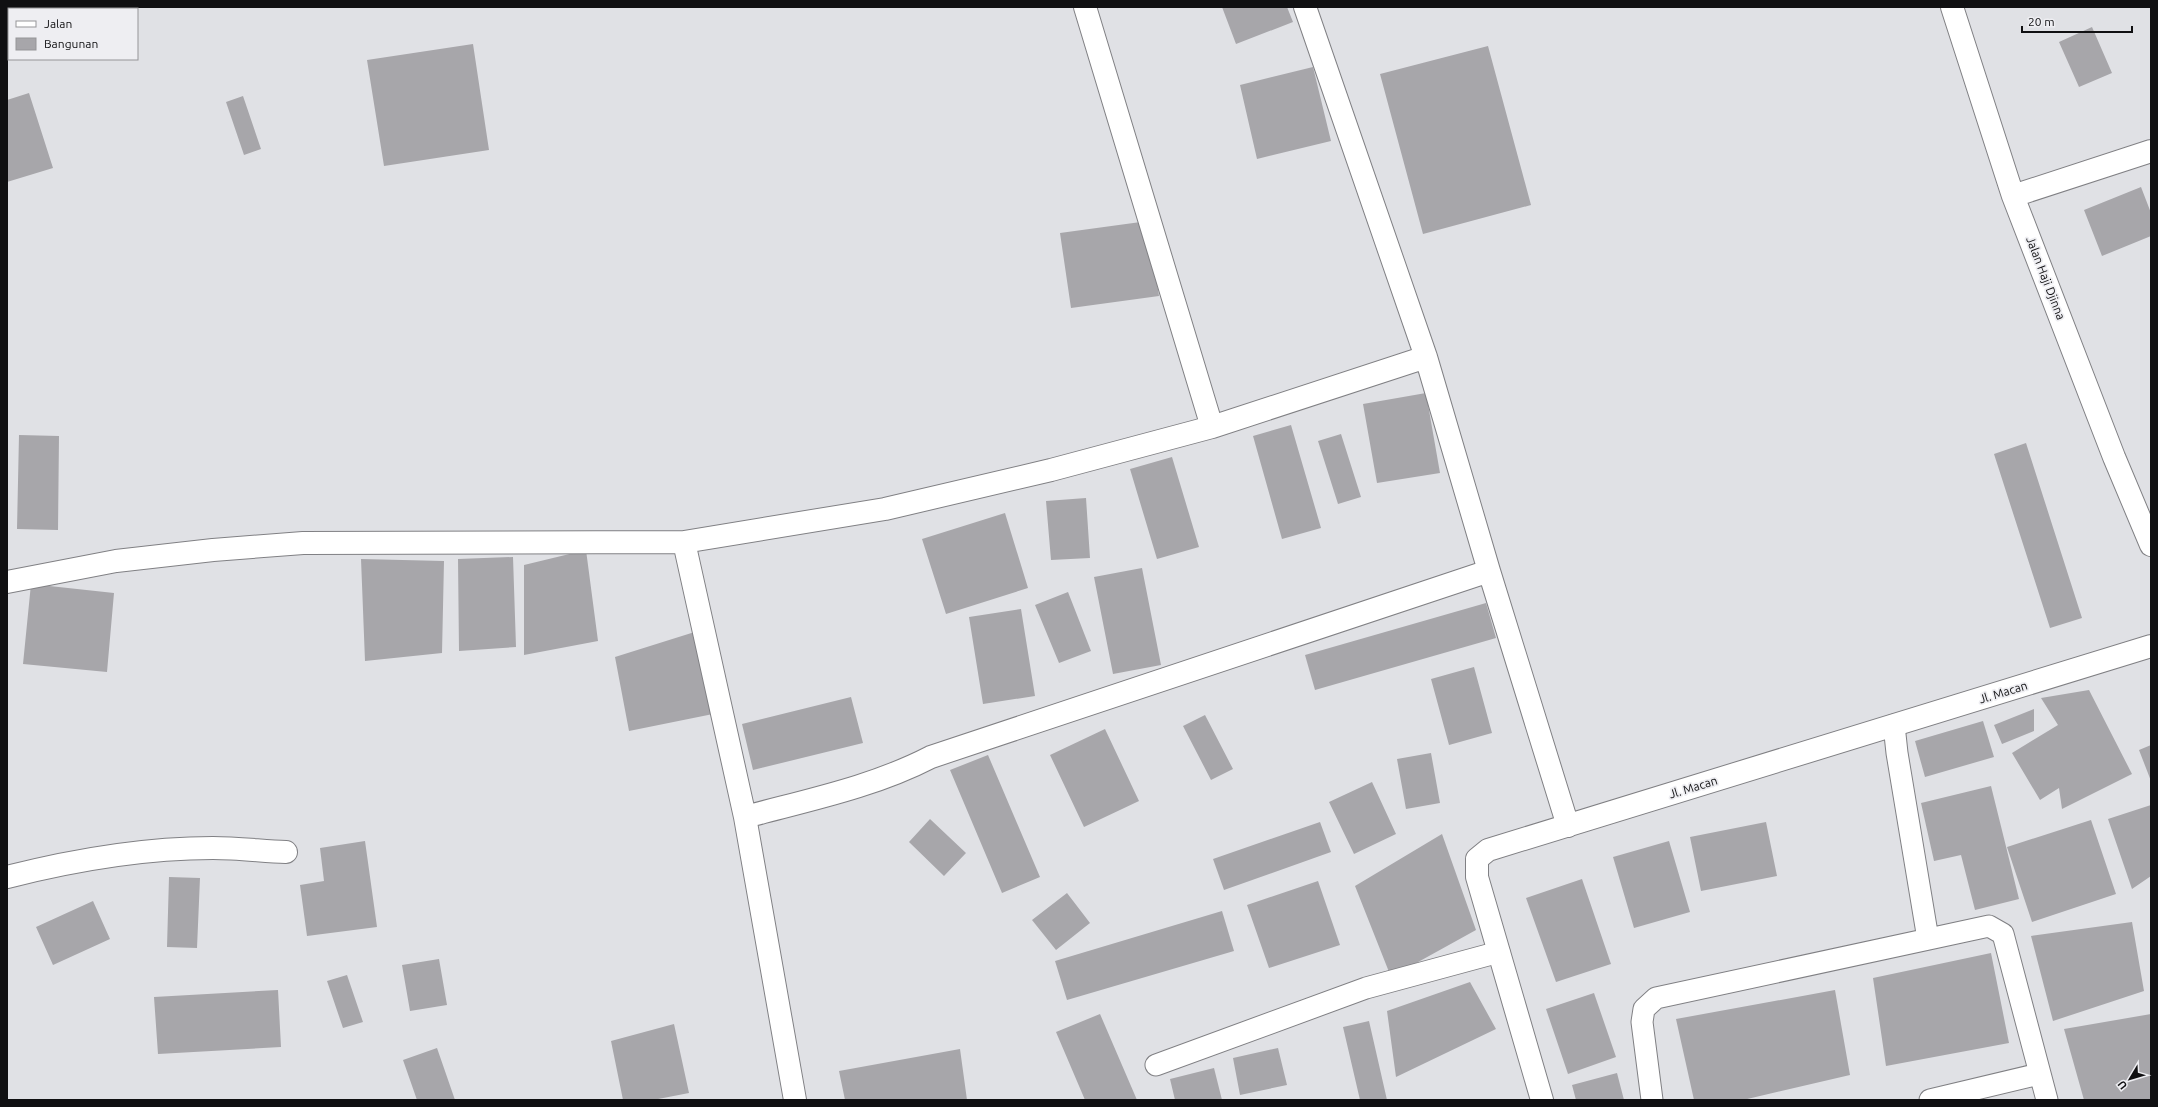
<svg xmlns="http://www.w3.org/2000/svg" width="2158" height="1107" font-family="Ubuntu,sans-serif">
<style>
.building{fill:#a7a6aa}
.lines{fill:none;stroke-linecap:round;stroke-linejoin:round}
.service-casing{stroke:#808084;stroke-width:23}
.minor-casing{stroke:#808084;stroke-width:24}
.service{stroke:#fff;stroke-width:21}
.minor{stroke:#fff;stroke-width:22}
.labels{text-anchor:middle;dominant-baseline:central;stroke-width:3.5;stroke-linejoin:round;paint-order:stroke}
.street-label{font-size:12px;fill:#101012;stroke:#eeeef2}
</style>
<rect width="100%" height="100%" fill="#e0e1e5"/>
<path class="building" d="M1222,7H1287L1293,22L1236,44Z
M2092,27L2112,73L2079,87L2059,42Z
M473,44L489,150L384,166L367,60Z
M1488,46L1531,205L1423,234L1380,74Z
M1313,67L1331,141L1257,159L1240,85Z
M29,93L53,168L7,182V100Z
M243,96L261,149L244,155L226,102Z
M2141,187L2151,213V236L2102,256L2084,210Z
M1148,221L1159,296L1071,308L1060,233Z
M1426,393L1440,473L1377,483L1363,404Z
M1291,425L1321,528L1282,539L1253,436Z
M1341,434L1361,497L1338,504L1318,441Z
M19,435L59,436L58,530L17,529Z
M2026,443L2082,618L2050,628L1994,454Z
M1172,457L1199,547L1157,559L1130,469Z
M1086,498L1090,558L1051,560L1046,501Z
M1005,513L1028,588L946,614L922,539Z
M586,550L598,641L524,655V565Z
M513,557L516,647L459,651L458,559Z
M361,559L444,561L442,653L365,661Z
M1142,568L1161,665L1113,674L1094,577Z
M31,584L114,593L107,672L23,664Z
M1068,592L1091,651L1059,663L1035,605Z
M1486,603L1496,638L1315,690L1305,655Z
M1021,609L1035,696L983,704L969,617Z
M701,630L713,714L629,731L615,657Z
M1474,667L1492,733L1449,745L1431,679Z
M2089,690L2132,774L2062,809L2059,788L2040,800L2012,753L2058,725L2041,698Z
M851,697L863,743L753,770L742,724Z
M2034,709V731L2002,744L1994,725Z
M1205,715L1233,769L1211,780L1183,726Z
M1983,721L1994,757L1925,777L1915,741Z
M1105,729L1139,801L1084,827L1050,755Z
M2151,745V781L2139,750Z
M1431,753L1440,803L1406,809L1397,759Z
M988,755L1040,877L1002,893L950,770Z
M1372,782L1396,834L1354,854L1329,802Z
M1991,786L2019,899L1975,910L1961,855L1934,861L1921,803Z
M2151,805V876L2132,889L2108,819Z
M930,819L966,853L944,876L909,842Z
M2091,820L2116,894L2032,922L2007,847Z
M1320,822L1331,852L1224,890L1213,859Z
M1766,822L1777,876L1701,891L1690,837Z
M1442,834L1476,930L1391,977L1355,886Z
M365,841L377,927L307,936L300,885L324,881L320,848Z
M1669,841L1690,912L1634,928L1613,857Z
M169,877L200,878L197,948L167,947Z
M1582,879L1611,964L1556,982L1526,898Z
M1318,881L1340,945L1269,968L1247,905Z
M1067,893L1090,923L1056,950L1032,920Z
M93,901L110,939L53,965L36,927Z
M1222,911L1234,951L1067,1000L1055,961Z
M2132,922L2144,991L2053,1021L2031,936Z
M1991,953L2009,1043L1886,1066L1873,978Z
M439,959L447,1005L410,1011L402,965Z
M347,975L363,1022L343,1028L327,981Z
M1470,982L1496,1029L1396,1077L1387,1011Z
M278,990L281,1047L158,1054L154,997Z
M1835,990L1850,1075L1743,1100H1694L1676,1019Z
M1594,993L1616,1057L1568,1074L1546,1009Z
M1100,1014L1137,1100H1085L1056,1032Z
M2151,1014V1100H2084L2064,1029Z
M1369,1021L1387,1100H1360L1343,1027Z
M674,1024L689,1093L653,1100H623L611,1041Z
M437,1048L455,1100H417L403,1060Z
M1278,1048L1287,1085L1240,1095L1233,1058Z
M960,1049L967,1100H845L839,1071Z
M1214,1068L1222,1100H1175L1170,1079Z
M1617,1073L1624,1100H1576L1572,1085Z"/>
<g class="lines">
<g class="service-casing">
<path id="service" d="M1894,725L1897,753L1928,939
M1156,1065L1366,988L1499,952
M1652,1100L1642,1022L1644,1009L1656,998L1989,926L2003,934L2047,1100
M1930,1100L2039,1074"/>
</g>
<g class="minor-casing">
<path id="minor" d="M1085,7L1212,427
M1305,7L1426,357
M1952,7L2013,196L2114,457L2151,545
M2013,196L2151,151
M684,542L745,817L795,1100
M7,582L116,561L213,550L303,543L684,542L885,509L1051,470L1212,427L1426,357L1489,571L1568,826
M745,817C808,800 873,787 931,757L1489,571
M7,877C74,860 143,848 213,848C237,848 262,851 286,852
M1542,1100L1477,877V859L1488,850L2151,646"/>
</g>
<use href="#service" class="service"/>
<use href="#minor" class="minor"/>
</g>
<g class="labels">
<g class="street-label">
<text transform="translate(2046 278) rotate(69)">Jalan Haji Djinna</text>
<text transform="translate(2003 692) rotate(-17)">Jl. Macan</text>
<text transform="translate(1693 787) rotate(-17)">Jl. Macan</text>
</g>
</g>
<rect width="2158" height="1107" fill="none" stroke="#101012" stroke-width="16"/>
<rect x="8" y="8" width="130" height="52" fill="#eeeef2" stroke="#959598"/>
<rect x="16" y="21" width="20" height="6" fill="#ffffff" stroke="#959598"/>
<text x="44" y="28" font-size="12" fill="#101012">Jalan</text>
<rect x="16" y="38" width="20" height="12" fill="#a7a6aa" stroke="#959598"/>
<text x="44" y="48" font-size="12" fill="#101012">Bangunan</text>
<g transform="translate(2130 1079) rotate(232)" stroke="#eeeef2" stroke-width="3" paint-order="stroke">
<path d="M0-3L7 15L0 10L-7 15Z" fill="#101012"/>
<text y="-6" font-size="11" font-weight="bold" text-anchor="middle" fill="#101012">U</text>
</g>
<path d="M2022 26v6h110v-6" fill="none" stroke="#101012" stroke-width="2"/>
<text x="2028" y="26" font-size="12" fill="#101012" stroke="#eeeef2" stroke-width="3" paint-order="stroke">20 m</text>
</svg>
